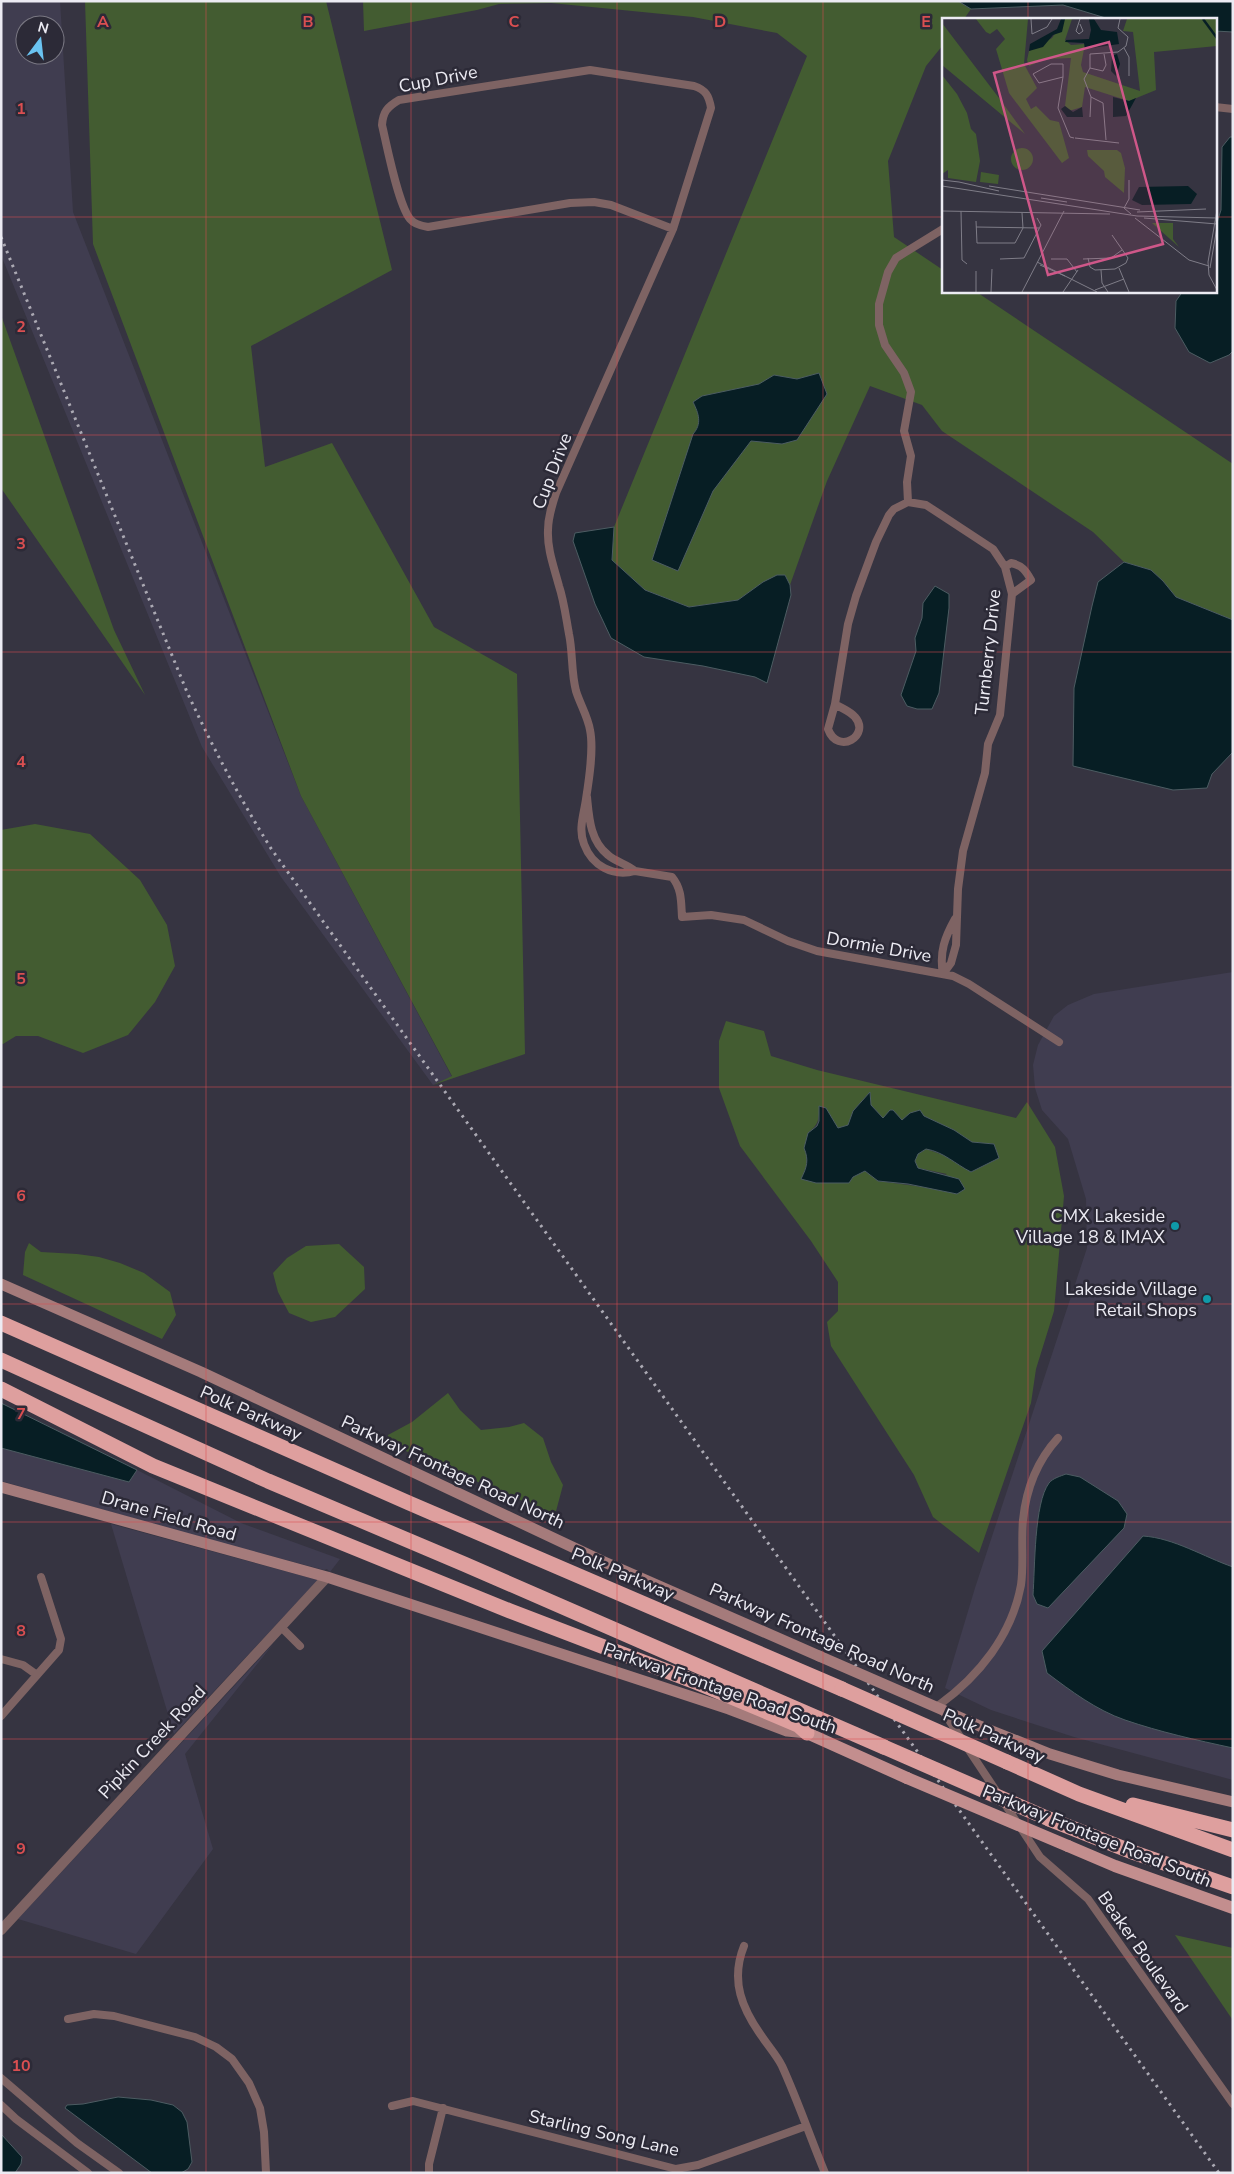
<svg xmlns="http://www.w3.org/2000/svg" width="1234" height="2174" font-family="'Nunito Sans',sans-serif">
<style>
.built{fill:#403d50;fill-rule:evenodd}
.green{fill:#435c31;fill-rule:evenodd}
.water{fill:#071e24;stroke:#4c5c62}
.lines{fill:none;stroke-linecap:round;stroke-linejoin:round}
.minor{stroke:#7e6363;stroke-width:8}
.tertiary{stroke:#7e6363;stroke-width:10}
.secondary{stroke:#a57b7b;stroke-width:11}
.primary{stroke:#c38e8e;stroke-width:12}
.motorway{stroke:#de9f9e;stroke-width:15}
.rail{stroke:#aba9b3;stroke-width:3;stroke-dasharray:2.5 5;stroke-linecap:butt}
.secondary-bridge{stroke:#a57b7b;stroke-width:11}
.primary-bridge{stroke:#c38e8e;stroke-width:12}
.motorway-bridge{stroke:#de9f9e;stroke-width:15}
.grid{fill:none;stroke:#da4f51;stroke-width:1;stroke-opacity:0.55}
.culture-dot{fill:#0f9aa8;stroke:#2c2a37;stroke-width:2}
.labels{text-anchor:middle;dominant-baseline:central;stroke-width:5;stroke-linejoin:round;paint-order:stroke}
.street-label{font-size:18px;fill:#ecebf3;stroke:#2c2a37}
.poi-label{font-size:18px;fill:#ecebf3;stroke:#2c2a37;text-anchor:end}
.inset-river{fill:none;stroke:#071e24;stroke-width:2.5}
.inset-road{fill:none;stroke:#7f7d88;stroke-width:1}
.view{fill:#cf5789;fill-opacity:0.15;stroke:#cf5789;stroke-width:2.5}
.inset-edge{fill:none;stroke:#ecebf3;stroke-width:2.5}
.grid-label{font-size:16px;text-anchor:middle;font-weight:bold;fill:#da4f51;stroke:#2c2a37;stroke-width:5;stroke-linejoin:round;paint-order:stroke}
</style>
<rect width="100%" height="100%" fill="#363441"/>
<path class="built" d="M1,1H60L73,212L301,796L452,1077L433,1085L281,877L202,747L1,255ZM25,25H55V55H25Z
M1233,972V1780L1074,1737L991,1710L945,1688L975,1588L1087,1248L1086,1199L1068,1139L1042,1110L1035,1088L1033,1065L1038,1045L1054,1016L1068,1005L1094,994Z
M1,1448L129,1482L137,1470L241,1523L340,1559L330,1572L327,1569L324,1570L225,1544L1,1481Z
M111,1524L318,1580L174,1734L137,1611Z
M274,1643L185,1754L213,1849L136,1954L18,1919Z"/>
<path class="green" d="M85,1H326L392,270L251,346L265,467L332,443L434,627L517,674L525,1054L433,1085L452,1076L301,796L93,244Z
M363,1H958L971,9L964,19H943V45L926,66L888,161L894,237L943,270V291H975L1233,464V620L1176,597L1163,581L1151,570L1124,562L1093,532L942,431L922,405L870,386L827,481L790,585L785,575L763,582L738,600L689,607L645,590L612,560L614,527L807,56L777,33L693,17L551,3L499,4L477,10L364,31Z
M1,315L114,630L145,695L1,488Z
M35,824L90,834L140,880L167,925L175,966L155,1002L128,1035L83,1053L38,1036H16L3,1044L1,1043V830Z
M726,1021L764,1031L771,1056L817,1070L1016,1118L1027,1102L1055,1147L1064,1196L1054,1311L1036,1369L1031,1403L979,1553L933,1517L914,1475L831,1346L827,1322L838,1311V1282L811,1241L740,1146L719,1088V1041ZM870,1092L871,1105L883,1118L893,1110L902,1120L910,1113L924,1116L954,1130L972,1142L994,1144L999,1158L971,1172L946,1156L926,1149L918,1154L915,1161L918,1168L947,1174L923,1187L878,1181L865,1171L853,1177L851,1180L802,1179L807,1166L808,1133C819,1124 819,1120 819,1106L826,1108L837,1129L848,1125L853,1111Z
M29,1243L41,1252L77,1254L99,1257L120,1263L144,1273L170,1292L176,1315L162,1339L23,1275L25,1252Z
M339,1244L364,1267L365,1289L335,1317L311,1322L289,1313L278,1292L273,1273L287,1258L306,1246Z
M448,1393L460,1410L481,1430L509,1427L524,1423L543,1438L551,1462L563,1485L555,1515L387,1443L388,1435L412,1422Z
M1175,1935L1233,1948V2021L1232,2019Z"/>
<path class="water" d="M958,1H1233V32L1215,31V19H1109L1063,5L971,9Z
M1230,137H1233V351L1229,355L1210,363L1189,352L1175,328L1176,301L1183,291H1215V229L1221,210L1222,147Z
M819,373L827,394L797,440L782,444L751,441L713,491L678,571L652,560L693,434C702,424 699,414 693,402L702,396L759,384L774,375L797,379Z
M614,527L612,560L645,590L689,607L738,600L763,582L777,575H785L790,585L791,595L767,683L755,677L703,666L644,657L611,638L595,604L573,541L575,533Z
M1124,562L1151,570L1163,581L1176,597L1233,620V752L1212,774L1207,788L1173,790L1073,766L1074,688L1092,606L1098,582Z
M935,586L949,594V608L939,693L932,709H917L907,706L901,695L916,651L915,638L922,618L923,603Z
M870,1092L871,1105L883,1118L890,1110H893L902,1120L910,1113L920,1110L924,1116L954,1130L972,1142L994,1144L999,1158L971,1172C955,1164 944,1152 926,1149L918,1154L915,1161L918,1168L959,1179L965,1189L957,1194L908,1184L878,1181L865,1171L853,1177L849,1183H816L801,1179C807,1167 809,1160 804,1148L808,1133L817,1126L819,1121V1106L826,1108L838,1128L848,1125L853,1111Z
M1,1403L137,1470L129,1482L1,1448Z
M1066,1474L1080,1477L1118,1501L1127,1514L1124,1528L1048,1608L1037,1604L1033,1595C1035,1568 1034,1503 1049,1483C1053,1478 1061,1476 1066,1474Z
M1143,1536C1174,1538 1204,1557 1233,1567V1748C1196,1740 1160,1732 1125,1720C1096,1710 1071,1691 1047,1673L1042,1651Z
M118,2097L151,2100L173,2105L182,2112L187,2122L192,2162L188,2169L181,2173H152L65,2108L67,2105L83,2104Z
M1,2134L22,2157L21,2164L15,2173H1Z"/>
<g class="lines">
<path class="minor" d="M1215,107L1233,109
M908,502L907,482L911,456L904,431L911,392L904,373L885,345L879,325V304L888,272L896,258L943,229
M1005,567L1011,563C1022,565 1026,571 1031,580L1012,594
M835,704L848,624L856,596L876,542L889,515L894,509L908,502L926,505L993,549L1005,567L1012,594L1000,715L988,744L985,773L963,851L958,889L956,945L951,963L943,974
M835,704C841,708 850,711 855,717C871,735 838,756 828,729Z
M587,797C589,817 590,841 608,855C616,862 627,864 635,871C613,877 592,866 584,844C578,829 584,814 586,799C589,780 594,749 590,730C588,717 580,704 576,691C571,672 573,653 569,634C566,618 564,601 559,586C554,567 547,549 548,530C548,517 552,505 556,493L673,229L711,108C709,96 706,90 694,86L590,70L399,100C387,107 383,112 382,125C387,146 398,204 410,219C414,224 422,226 428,227L570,203L594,202L611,205L673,229
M635,871L672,877C682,889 681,902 682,917L711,915L744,920L788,941L817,951L953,976L969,984L1059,1042
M943,974C939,952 945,937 955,919
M1058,1438C1037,1461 1026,1490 1023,1520C1021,1542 1024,1564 1021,1585C1012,1635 979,1676 939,1705L1040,1857L1088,1899L1233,2104
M281,1627L300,1646
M1,1659L23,1665L37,1675
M1,1716L59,1650L61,1639L41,1577
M744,1946C730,1981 742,2009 763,2038C769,2047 777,2056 782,2066C798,2101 810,2137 825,2173
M68,2019L94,2014L114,2016L195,2037L216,2047L232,2059L249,2083L260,2108L264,2132L266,2173
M1,2078L77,2143L119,2173
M1,2105L16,2119L88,2173
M392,2106L413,2101L676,2169L698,2165L806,2126
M429,2173V2164L443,2108"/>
<path class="tertiary" d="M1,1930L327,1577"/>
<path class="secondary" d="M1,1284L201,1372L602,1561L819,1656
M1,1487L327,1577L729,1709L787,1731L807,1733
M982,1727L1050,1754L1118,1775L1233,1802"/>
<path class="primary" d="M807,1733L907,1778
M1068,1846L1115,1866L1233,1908"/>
<path class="motorway" d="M1,1323L409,1503L842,1689
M1,1360L268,1481L464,1564L884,1747
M1,1389L153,1466L510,1611L698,1683L798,1725L807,1733
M1007,1762L1079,1794L1233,1850
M1133,1805L1233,1830
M1049,1819L1135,1853L1233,1887"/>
<path class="rail" d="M1,237L187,692C212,746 240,799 272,850L1219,2173"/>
<path class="secondary-bridge" d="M819,1656L982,1727"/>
<path class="primary-bridge" d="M907,1778L1068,1846"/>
<path class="motorway-bridge" d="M842,1689L1007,1762
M884,1747L1049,1819"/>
</g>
<path class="grid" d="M206,1V2173M411,1V2173M617,1V2173M823,1V2173M1028,1V19M1,217H943M1215,217H1233M1028,291V2173M1,435H1233M1,652H1233M1,870H1233M1,1087H1233M1,1304H1233M1,1522H1233M1,1739H1233M1,1957H1233"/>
<g class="culture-dot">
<circle cx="1175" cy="1226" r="5"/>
<circle cx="1207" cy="1299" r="5"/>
</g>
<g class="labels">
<g class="street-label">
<text transform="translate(438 79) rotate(-11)">Cup Drive</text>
<text transform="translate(552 471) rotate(-69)">Cup Drive</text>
<text transform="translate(988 652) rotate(-84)">Turnberry Drive</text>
<text transform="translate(879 947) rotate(10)">Dormie Drive</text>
<text transform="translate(251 1413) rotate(24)">Polk Parkway</text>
<text transform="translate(453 1472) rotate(25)">Parkway Frontage Road North</text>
<text transform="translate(169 1516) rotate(16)">Drane Field Road</text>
<text transform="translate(623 1574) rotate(23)">Polk Parkway</text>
<text transform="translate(822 1638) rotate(24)">Parkway Frontage Road North</text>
<text transform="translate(720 1688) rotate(19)">Parkway Frontage Road South</text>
<text transform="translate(994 1736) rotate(24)">Polk Parkway</text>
<text transform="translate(152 1742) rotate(-47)">Pipkin Creek Road</text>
<text transform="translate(1097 1836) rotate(22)">Parkway Frontage Road South</text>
<text transform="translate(1143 1952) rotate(55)">Beaker Boulevard</text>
<text transform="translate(604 2133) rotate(13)">Starling Song Lane</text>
</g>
<g class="poi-label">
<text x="1165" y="1216">CMX Lakeside<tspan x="1165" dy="21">Village 18 &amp; IMAX</tspan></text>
<text x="1197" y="1289">Lakeside Village<tspan x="1197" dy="21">Retail Shops</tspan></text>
</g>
</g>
<g transform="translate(942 18)">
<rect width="275" height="275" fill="#363441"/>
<path d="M34,1H86L82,46L95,70L84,81L89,91L94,88L108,102L117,104L127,140L120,145L67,75L54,31L63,21L55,11L48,16L44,14ZM123,1H130L123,22L129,27L143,26L139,47L141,54L198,73L191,14L181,13L185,1H275V28L212,34L214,72L187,83L143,69L140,89L127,93L123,88L129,40L104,41L87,48L85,42L87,33L110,20ZM0,5L57,80L83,116L0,47ZM0,57L15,76L25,95L29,111L34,116L38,143L34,164L6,160V152L0,156ZM69 141a11 11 0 1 1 22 0a11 11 0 1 1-22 0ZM145,132H175L179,135L183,150L182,175L163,159L162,153L146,138ZM39,154L57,157L56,166L38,164ZM210,205H231V221L237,229Z" fill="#435c31"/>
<path d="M119,1H123L120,14L111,17L101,29L87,33L88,26L115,11ZM147,1H152L159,12L175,14L177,26L143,31L142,25L123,24L124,22L147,21L149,12ZM175,36L178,46L174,58L169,53L170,38ZM171,79L187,83L194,80L184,98L171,99ZM123,88L131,94L140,89L141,99H125L119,91ZM246,168L255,176L249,186L200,187L190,182L197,169Z" fill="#071e24"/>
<path class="inset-river" d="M261,1L275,20"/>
<path class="inset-road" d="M89,1L90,16L105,9L110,1M138,6L141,13L137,16L134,13L138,1M182,30L187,39V58M162,36L164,47L161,53L148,50V36L176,34L184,28L186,19L176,10L178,1M148,50L142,61L149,79M121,59L97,65L91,56L109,46H121V59L116,90L128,119L132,120M149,79L161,85L164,122M148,99L149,79M133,120L177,125M0,162L17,164M187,162V181L182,190L189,196M17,164L57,173M0,168L195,198L275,200M47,168L198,192M99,180L125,184M275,192L266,244L267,257L275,272M0,193L168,196M19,193L20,242L25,246M195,194L264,191M193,200L247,242L267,248M202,200L275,206M34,203L35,225H73L81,210L80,195M34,209L97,210M146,240L148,249L153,252L173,251L184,245L186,240L170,217M58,241L82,240L99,207L95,200M109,241H125L135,254M141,241L169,240L180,232M95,244L155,274M98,247L123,258M177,250L187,274M268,250L275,209M159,252L160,265L166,274M34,253V274M153,272L182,261M49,274L50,251M80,274L122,193M121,274L136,252"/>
<path class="view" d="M167,24L221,226L106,257L52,55Z"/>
<rect width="275" height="275" class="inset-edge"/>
</g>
<g class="grid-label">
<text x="103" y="27">A</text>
<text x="308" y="27">B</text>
<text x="514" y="27">C</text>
<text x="720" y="27">D</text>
<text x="926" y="27">E</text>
<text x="21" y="114">1</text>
<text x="21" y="332">2</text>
<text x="21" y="549">3</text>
<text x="21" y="767">4</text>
<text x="21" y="984">5</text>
<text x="21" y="1201">6</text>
<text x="21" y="1419">7</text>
<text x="21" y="1636">8</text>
<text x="21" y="1854">9</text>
<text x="21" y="2071">10</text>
</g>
<rect width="1234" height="2174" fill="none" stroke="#ecebf3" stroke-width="5"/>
<g transform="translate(40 40) rotate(15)"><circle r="24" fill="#2c2a37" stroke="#797782"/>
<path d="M0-4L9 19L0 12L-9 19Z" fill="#6ac3f1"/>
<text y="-8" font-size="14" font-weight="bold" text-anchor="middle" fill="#ecebf3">N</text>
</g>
</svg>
